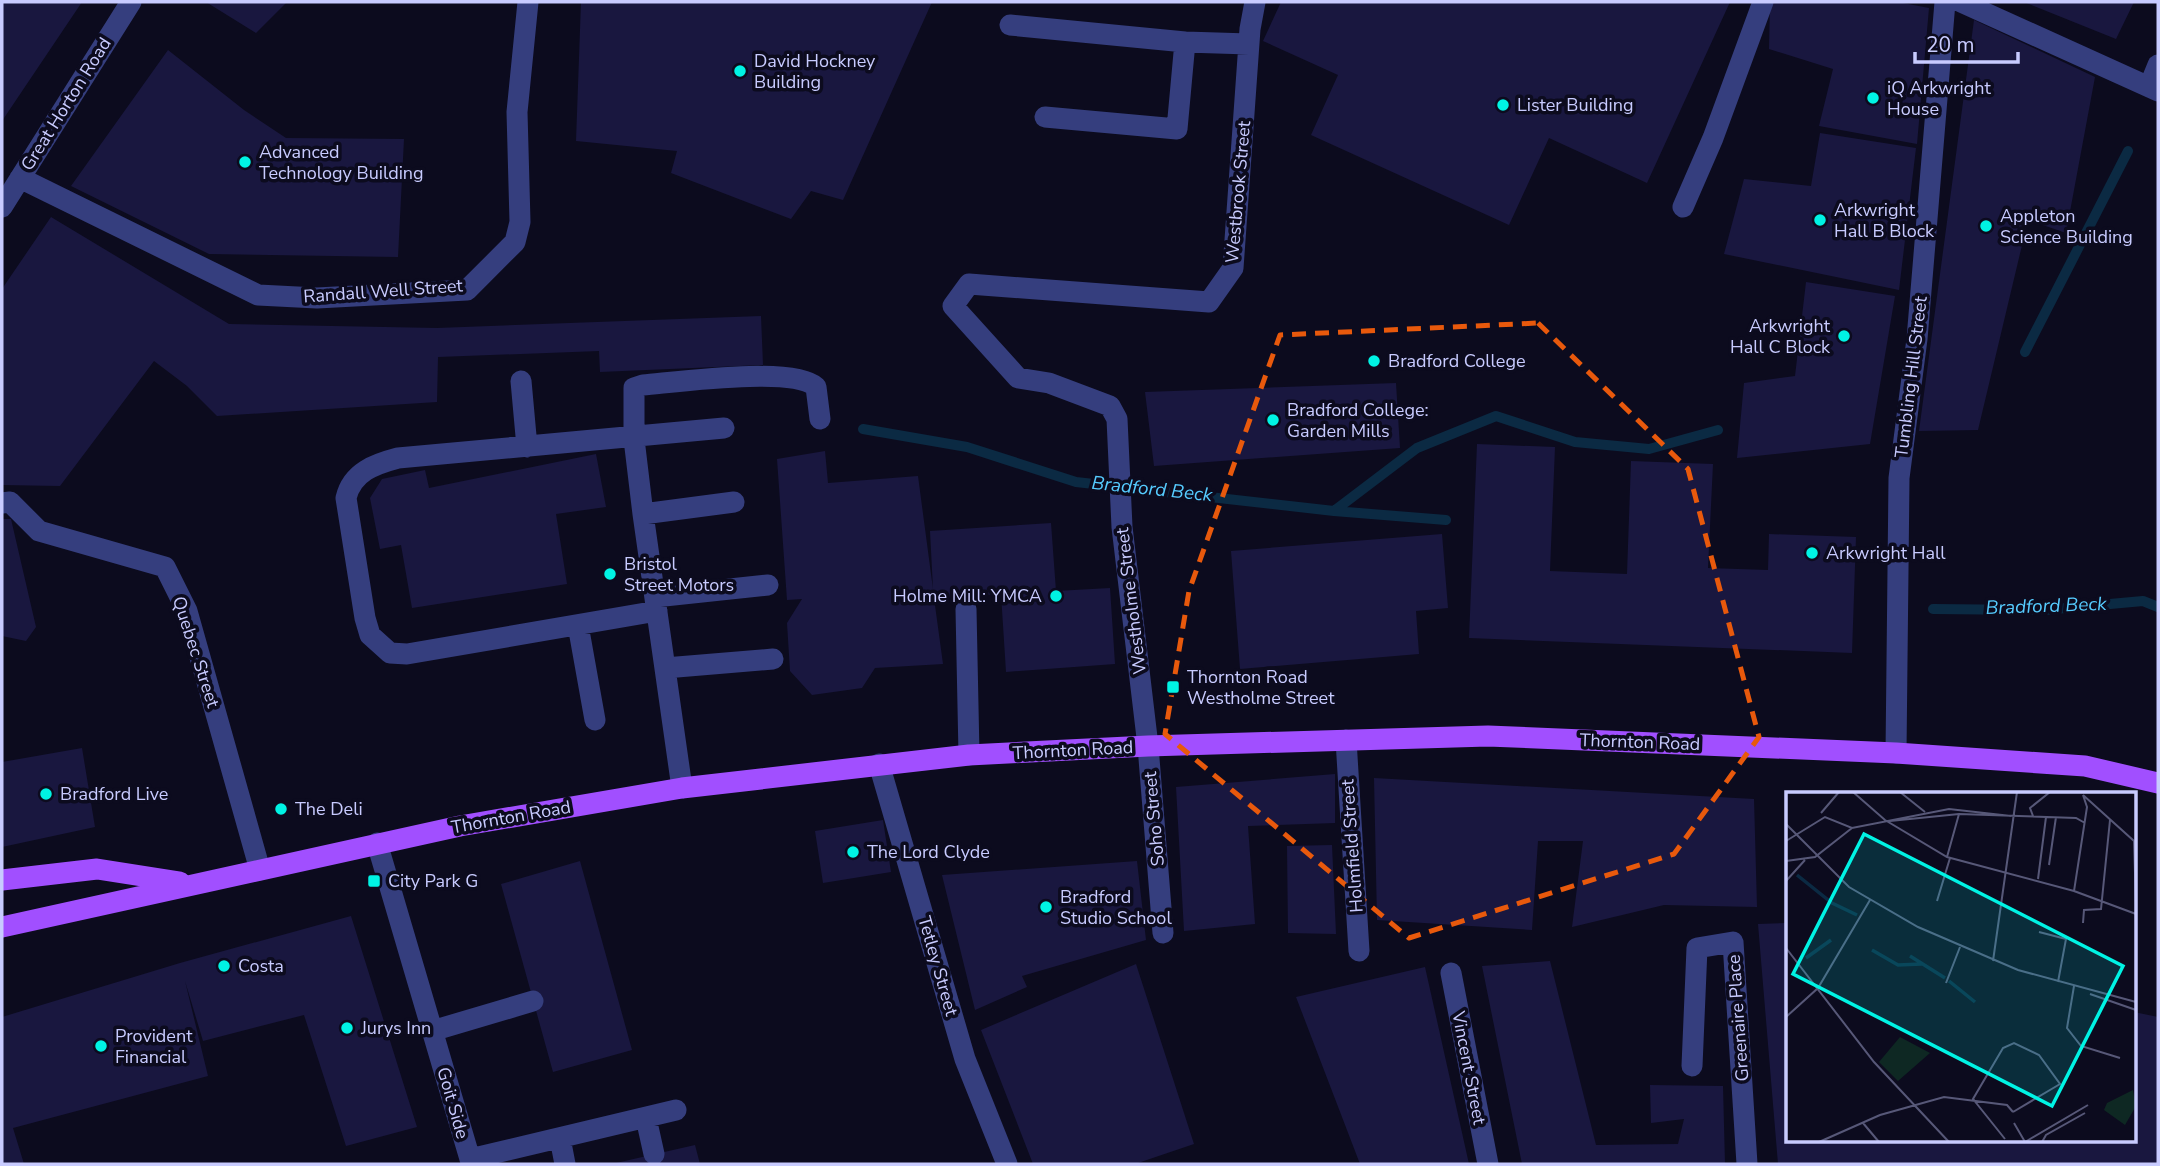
<svg xmlns="http://www.w3.org/2000/svg" width="2160" height="1166" font-family="'Nunito Sans',sans-serif">
<style>
.lines{fill:none;stroke-linecap:round;stroke-linejoin:round}
.stream{stroke:#0b2a43;stroke-width:10}
.building{fill:#19173f}
.minor{stroke:#353e7e;stroke-width:21}
.major{stroke:#a14fff;stroke-width:21}
.marked{fill:none;stroke:#e8590c;stroke-width:5;stroke-dasharray:14 9;stroke-linejoin:round}
.poi-dot{fill:#00f3e4;stroke:#0c0b1e;stroke-width:2.5}
.labels{text-anchor:middle;dominant-baseline:central;stroke-width:7;stroke-linejoin:round;paint-order:stroke}
.poi-label{font-size:18px;fill:#c8cbff;stroke:#0c0b1e;text-anchor:start}
.street-label{font-size:18px;fill:#c8cbff;stroke:#0c0b1e}
.water-label{font-size:19px;font-style:italic;fill:#56ccff;stroke:#0c0b1e}
.inset-river{fill:none;stroke:#0b2a43;stroke-width:3.5}
.inset-road{fill:none;stroke:#575878;stroke-width:2}
.view{fill:#00f3e4;fill-opacity:0.15;stroke:#00f3e4;stroke-width:3.5}
.inset-edge{fill:none;stroke:#c8cbff;stroke-width:3.5}
</style>
<rect width="100%" height="100%" fill="#0c0b1e"/>
<g class="lines">
<path class="stream" d="M2025,352L2128,151
M863,429L967,447L1076,482L1334,511L1446,520
M1334,511L1417,448L1496,416L1575,442L1649,449L1718,430
M1933,609L2044,610L2143,601L2158,607"/>
</g>
<path class="building" d="M2,2H82L2,121Z
M206,2H287L256,33Z
M581,2H932L843,200L811,191L791,219L671,173L677,151L576,141Z
M1281,2H1730L1647,183L1549,138L1509,225L1311,135L1338,75L1263,41Z
M1770,2H1898L1929,8L1917,144L1819,126L1833,69L1769,49Z
M2024,2H2134L2116,39Z
M1974,20L2095,77L2066,233L2028,220L1978,430L1919,431Z
M168,50L244,110L286,138L404,139L398,257L209,254L71,186Z
M1820,133L1916,148L1899,290L1724,254L1744,179L1811,186Z
M51,217L229,324L437,328L761,316L763,365L600,372L599,351L438,357L437,402L217,416L187,386L154,361L60,486L2,485V289Z
M1806,282L1895,296L1870,444L1737,458L1744,383L1795,376Z
M1396,383L1400,448L1154,466L1145,392Z
M1477,444L1555,447L1550,571L1627,574L1631,461L1713,464L1708,568L1768,570L1769,534L1856,537L1852,653L1469,638Z
M825,451L828,483L918,476L933,589L930,531L1051,523L1056,591L1110,588L1115,664L1006,672L1001,594L934,598L943,664L875,668L862,688L812,695L790,671L787,623L802,599L787,600L777,459Z
M596,454L606,507L556,514L567,584L412,608L401,545L380,549L370,498L382,479L425,470L429,488Z
M2,519H11L36,627L26,641L2,636Z
M1442,534L1448,608L1416,611L1419,654L1240,669L1231,551Z
M82,748L95,827L2,847V762Z
M1335,774V823L1248,826L1255,924L1184,931L1176,787Z
M1374,778L1754,799L1757,907L1664,905L1572,927L1583,841H1538L1532,930L1377,920Z
M883,820L891,872L823,883L815,831Z
M1332,845L1336,934L1288,933L1287,846Z
M580,861L632,1050L553,1072L501,884Z
M1137,861L1146,940L1022,976L1027,987L975,1010L942,875Z
M351,916L417,1127L346,1146L304,1015L203,1041L185,981L208,1076L13,1128L24,1164H2V1017L180,963Z
M1787,923V1140H2134V1012L2158,1017V1164H1778L1758,924Z
M1550,961L1596,1145L1678,1144L1684,1119L1651,1123L1650,1085L1723,1086L1725,1164H1522L1482,966Z
M1136,964L1194,1144L1135,1164H1033L981,1030Z
M1425,967L1469,1164H1360L1296,997Z
M695,1145L700,1164H616V1163Z"/>
<g class="lines">
<path class="minor" d="M1961,2L2158,91
M1010,25L1185,42
M2149,87L2158,65
M1045,117L1177,129L1185,42L1249,44
M20,178L258,295L317,298L467,290L515,242L520,222L517,112L528,2
M2,207L131,2
M1683,207L1713,138L1763,2
M521,381L527,447
M2,503L10,502L39,531L165,567L187,611L260,870
M643,514L734,502
M655,597L768,585
M966,609L969,755
M657,611L407,654L390,653L370,635L365,618L346,498C352,472 375,464 398,458L724,428
M578,625L595,720
M665,668L773,659
M1346,740L1359,951
M1896,753L1899,478L1917,339L1945,2
M879,764L965,1059L1007,1164
M682,788L643,514L634,439V388L643,385C678,382 793,366 816,387L820,419
M377,843L470,1159L676,1110
M1163,933L1148,746L1122,527L1117,419L1110,406L1049,383L1018,378L953,306L969,284L1209,302L1233,268L1250,29L1255,2
M1451,973L1488,1164
M432,1031L533,1001
M1692,1066L1697,948L1733,942L1747,1164
M646,1118L654,1154
M560,1138L565,1164"/>
<path class="major" d="M2,880L97,869L180,882
M2,927L460,826L682,788L969,755L1148,746L1488,736L1896,753L2085,766L2158,783"/>
</g>
<path class="marked" d="M1538,323L1688,469L1759,737L1674,854L1409,938L1165,734L1189,591L1280,335Z"/>
<g class="poi-dot">
<circle cx="740" cy="71" r="7"/>
<circle cx="1873" cy="98" r="7"/>
<circle cx="1503" cy="105" r="7"/>
<circle cx="245" cy="162" r="7"/>
<circle cx="1820" cy="220" r="7"/>
<circle cx="1986" cy="226" r="7"/>
<circle cx="1844" cy="336" r="7"/>
<circle cx="1374" cy="361" r="7"/>
<circle cx="1273" cy="420" r="7"/>
<circle cx="1812" cy="553" r="7"/>
<circle cx="610" cy="574" r="7"/>
<circle cx="1056" cy="596" r="7"/>
<rect x="1166" y="680" width="14" height="14" rx="3.5"/>
<circle cx="46" cy="794" r="7"/>
<circle cx="281" cy="809" r="7"/>
<circle cx="853" cy="852" r="7"/>
<rect x="367" y="874" width="14" height="14" rx="3.5"/>
<circle cx="1046" cy="907" r="7"/>
<circle cx="224" cy="966" r="7"/>
<circle cx="347" cy="1028" r="7"/>
<circle cx="101" cy="1046" r="7"/>
</g>
<g class="labels">
<g class="poi-label">
<text x="754" y="61">David Hockney<tspan x="754" dy="21">Building</tspan></text>
<text x="1887" y="88">iQ Arkwright<tspan x="1887" dy="21">House</tspan></text>
<text x="1517" y="105">Lister Building</text>
<text x="259" y="152">Advanced<tspan x="259" dy="21">Technology Building</tspan></text>
<text x="1834" y="210">Arkwright<tspan x="1834" dy="21">Hall B Block</tspan></text>
<text x="2000" y="216">Appleton<tspan x="2000" dy="21">Science Building</tspan></text>
<text x="1830" y="326" text-anchor="end">Arkwright<tspan x="1830" dy="21">Hall C Block</tspan></text>
<text x="1388" y="361">Bradford College</text>
<text x="1287" y="410">Bradford College:<tspan x="1287" dy="21">Garden Mills</tspan></text>
<text x="1826" y="553">Arkwright Hall</text>
<text x="624" y="564">Bristol<tspan x="624" dy="21">Street Motors</tspan></text>
<text x="1042" y="596" text-anchor="end">Holme Mill: YMCA</text>
<text x="1187" y="677">Thornton Road<tspan x="1187" dy="21">Westholme Street</tspan></text>
<text x="60" y="794">Bradford Live</text>
<text x="295" y="809">The Deli</text>
<text x="867" y="852">The Lord Clyde</text>
<text x="388" y="881">City Park G</text>
<text x="1060" y="897">Bradford<tspan x="1060" dy="21">Studio School</tspan></text>
<text x="238" y="966">Costa</text>
<text x="361" y="1028">Jurys Inn</text>
<text x="115" y="1036">Provident<tspan x="115" dy="21">Financial</tspan></text>
</g>
<g class="street-label">
<text transform="translate(66 104) rotate(-58)">Great Horton Road</text>
<text transform="translate(1238 192) rotate(-85)">Westbrook Street</text>
<text transform="translate(383 291) rotate(-4)">Randall Well Street</text>
<text transform="translate(1911 377) rotate(-83)">Tumbling Hill Street</text>
<text transform="translate(1131 601) rotate(-97)">Westholme Street</text>
<text transform="translate(196 652) rotate(72)">Quebec Street</text>
<text transform="translate(1640 742) rotate(2)">Thornton Road</text>
<text transform="translate(1073 750) rotate(-3)">Thornton Road</text>
<text transform="translate(511 817) rotate(-10)">Thornton Road</text>
<text transform="translate(1154 819) rotate(-95)">Soho Street</text>
<text transform="translate(1352 846) rotate(-94)">Holmfield Street</text>
<text transform="translate(938 966) rotate(74)">Tetley Street</text>
<text transform="translate(1738 1018) rotate(-94)">Greenaire Place</text>
<text transform="translate(1469 1068) rotate(79)">Vincent Street</text>
<text transform="translate(453 1103) rotate(74)">Goit Side</text>
</g>
<g class="water-label">
<text transform="translate(1152 489) rotate(6)">Bradford Beck</text>
<text transform="translate(2046 606) rotate(-2)">Bradford Beck</text>
</g>
</g>
<g transform="translate(1786 792)">
<rect width="350" height="350" fill="#0c0b1e"/>
<path d="M114,245L144,261L112,289L93,270ZM347,298L350,314L339,333L318,318L321,311Z" fill="#0e2823"/>
<path class="inset-river" d="M11,83L46,111L71,123M86,158L112,173L136,172M124,164L159,186M20,166L45,148M163,189L189,210"/>
<path class="inset-road" d="M67,0L99,28L161,65L288,99M114,0L139,20M297,3L301,15L288,99L350,122M297,3L348,49L350,113M35,21L53,0M247,24L244,16L264,0M104,29L173,22L290,26L299,31M0,32L63,95L132,135L232,178L350,210M0,49L39,25L66,36L163,17L225,24M161,65L173,22M0,69L29,65L66,36M263,73L270,25M252,87L260,25M0,89L19,68M151,109L164,66M297,131L298,118L315,117L324,28M253,140L280,147L272,190M0,156L88,270L163,350M207,169L231,0M160,191L174,155M288,194L281,236L295,254L334,266M304,202L350,218M0,225L32,196L84,108M77,331L93,350M228,331L239,350L302,313M219,347L187,307L217,256L228,251L253,263L274,292L227,320M33,350L94,323L158,305L221,313L227,320M256,350L260,343L299,321"/>
<path class="view" d="M78,42L337,174L266,314L7,182Z"/>
<rect width="350" height="350" class="inset-edge"/>
</g>
<rect width="2160" height="1166" fill="none" stroke="#c8cbff" stroke-width="7"/>
<path d="M1915 52v10h103v-10" fill="none" stroke="#c8cbff" stroke-width="3.5"/>
<text x="1926" y="52" font-size="21" fill="#c8cbff" stroke="#0c0b1e" stroke-width="5" paint-order="stroke">20 m</text>
</svg>
